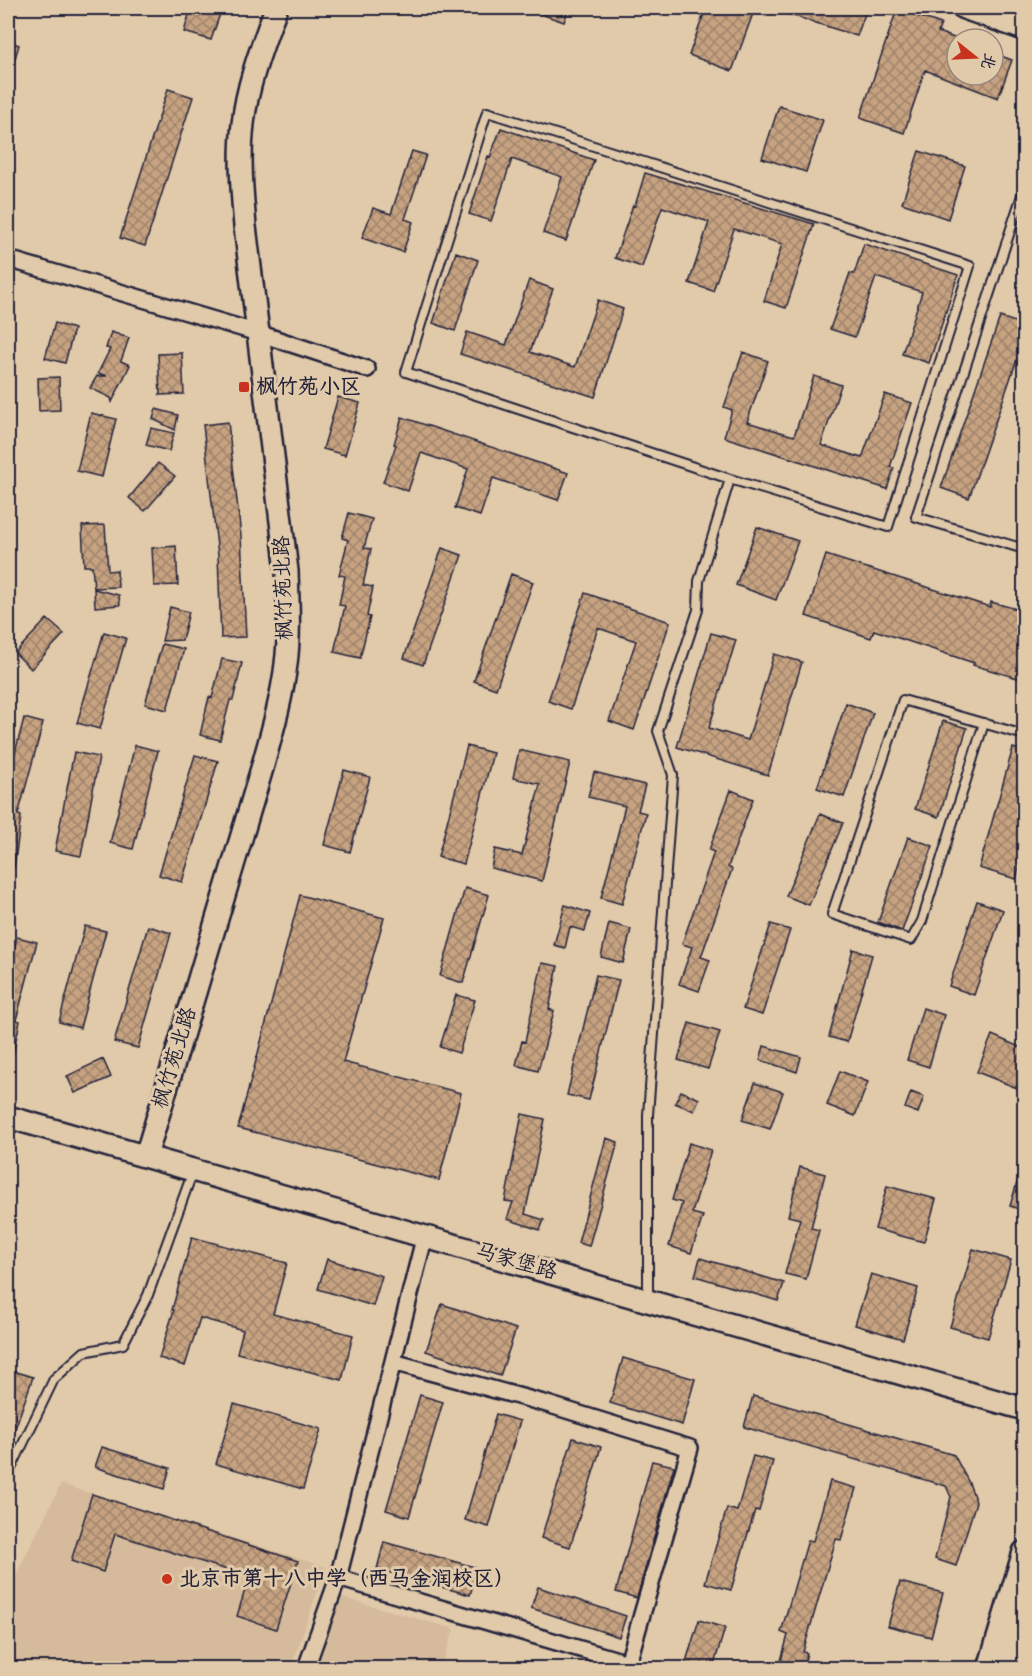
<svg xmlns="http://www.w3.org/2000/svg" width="1032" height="1676" font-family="Kalam,'LXGW WenKai TC',sans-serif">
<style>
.built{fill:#d5bb9c}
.building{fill:url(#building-cross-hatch);stroke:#22223b;stroke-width:1.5}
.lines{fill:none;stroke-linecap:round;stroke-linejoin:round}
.lane-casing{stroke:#22223b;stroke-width:12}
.street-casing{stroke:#22223b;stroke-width:20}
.secondary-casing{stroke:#22223b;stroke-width:26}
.lane{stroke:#e1caaa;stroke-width:8}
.street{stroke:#e1caaa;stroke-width:15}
.secondary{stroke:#e1caaa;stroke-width:21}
.poi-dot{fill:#c8321e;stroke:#e1caaa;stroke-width:2}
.labels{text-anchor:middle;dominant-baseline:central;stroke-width:6;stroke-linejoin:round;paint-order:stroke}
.poi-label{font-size:21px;font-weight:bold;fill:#22223b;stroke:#e1caaa;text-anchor:start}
.street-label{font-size:21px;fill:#22223b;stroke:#e1caaa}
</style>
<defs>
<pattern id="building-cross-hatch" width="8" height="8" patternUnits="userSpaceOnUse" patternTransform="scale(1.5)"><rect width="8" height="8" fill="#c6a281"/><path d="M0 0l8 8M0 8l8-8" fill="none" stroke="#a0846b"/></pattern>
</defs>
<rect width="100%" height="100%" fill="#e1caaa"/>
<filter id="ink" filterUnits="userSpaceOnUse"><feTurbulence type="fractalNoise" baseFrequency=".0167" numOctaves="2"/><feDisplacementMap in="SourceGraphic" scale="12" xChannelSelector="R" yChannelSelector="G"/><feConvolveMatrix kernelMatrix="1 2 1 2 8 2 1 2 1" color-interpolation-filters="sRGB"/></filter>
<g filter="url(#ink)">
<path class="built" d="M61,1484L326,1567L291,1668H8V1591Z
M341,1597L454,1629L441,1668H318Z"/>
<path class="building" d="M191,8H222L211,40L184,32Z
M526,8H569L564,22L526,9Z
M706,8H755L732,71L689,55Z
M775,8H867L857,36L775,10Z
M897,9L941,24L938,32L957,39V75H993V53L1012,60L998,98L925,70L904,133L860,118Z
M8,41L19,45L10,75L8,74Z
M168,89L193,97L145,246L120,238Z
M779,106L823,120L806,172L762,158Z
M501,128L594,160L566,241L543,233L562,177L512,159L491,221L469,214L488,156L490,157Z
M412,151L426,155L405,219L413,222L403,252L362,238L373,208L391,214Z
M919,151L965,166L948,219L902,203Z
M645,173L814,224L786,308L764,301L782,244L734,229L713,291L689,283L709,222L662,207L642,267L615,258L633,205L635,206Z
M864,244L958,275L929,363L902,354L922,292L876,277L855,337L830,329L850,273L854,274Z
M456,252L478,260L455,331L433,323Z
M529,280L553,289L530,352L575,367L598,300L623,309L595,397L460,354L467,332L506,345Z
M1000,317L1024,325V339L969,498L941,488Z
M55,323L74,329L65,363L45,358Z
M111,332L129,338L121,361L130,365L112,402L111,398L90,388L97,376H107L98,373L110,349L106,348Z
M743,352L768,361L747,422L794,436L814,376L841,385L821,445L862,458L885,394L912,403L890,467L894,468L887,489L724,437L732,410L724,407Z
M182,353L184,394L160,395L158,354Z
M59,377L60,410L39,411L38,378Z
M338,397L360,403L345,455L323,449Z
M156,409L178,415L175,430L153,419Z
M91,413L116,419L102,477L77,471Z
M402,417L568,473L558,500L493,478L480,516L455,508L468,469L421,453L408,491L383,482L396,445L394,444Z
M228,422L241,536L246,637L221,638L218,555L203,425Z
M151,428L174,433L169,451L146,445Z
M158,463L175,476L145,511L129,498Z
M349,513L372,519L364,548L371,549L363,585L373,587L367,616L370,617L360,658L334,652L345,606L339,605L345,576L339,575L348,540L342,538Z
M105,525L108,571L117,570L118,587L94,588L92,566H84L82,526Z
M757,527L798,541L776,600L736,585Z
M176,546L178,585L154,586L152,548Z
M442,548L462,555L423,665L404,658Z
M826,555L990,607L991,602L1024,611V680L973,665L974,663L874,630L871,638L806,616Z
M511,574L533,582L496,689L474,681Z
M94,589L119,595L120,605L95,607Z
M585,593L670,622L634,730L609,721L636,641L598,628L571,709L548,701Z
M170,607L189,612L182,640L162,641Z
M47,619L64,634L31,669L15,653Z
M104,632L126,638L100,729L77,723Z
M711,633L736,640L709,728L748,740L774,654L802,662L768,775L677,747Z
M162,644L184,649L167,710L145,704Z
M222,659L242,663L233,700H230L220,740L200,735L209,697L212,698Z
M846,703L873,713L844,797L817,788Z
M24,718L43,723L18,815L21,816L14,868H8V780Z
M943,721L967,728L939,817L915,809Z
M135,745L158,751L133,849L110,843Z
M467,746L493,753L464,864L438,857Z
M1013,748L1024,751V849L1016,879L979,868Z
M519,750L570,762L542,881L491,868L495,849L522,855L540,784L513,778Z
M74,752L99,757L81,856L55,851Z
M195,755L218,761L182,882L159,875Z
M344,770L370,777L350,852L324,845Z
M594,772L645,785L638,811L646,813L622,904L601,898L625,806L588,797Z
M731,790L753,799L728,867L732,869L701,957L710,960L699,991L679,984L692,947L682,944L714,852L709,850Z
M820,814L843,823L809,905L786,896Z
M908,837L933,846L902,931L878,922Z
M465,888L489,895L463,983L440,976Z
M300,895L384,918L343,1062L461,1093L439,1180L238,1128Z
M977,901L1003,910L974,995L949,986Z
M565,905L590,913L585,931L570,927L565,948L554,945Z
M609,923L631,929L623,963L601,957Z
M771,924L790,930L762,1015L743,1009Z
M85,926L106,931L80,1028L59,1022Z
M148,926L171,933L138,1048L114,1042Z
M17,937L37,942L16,1020L20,1021L12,1059L8,1058V971Z
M853,949L872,955L847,1042L829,1037Z
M542,963L558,966L549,1009L554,1011L538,1071L516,1065L522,1041L525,1042Z
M596,975L619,980L589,1100L567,1095Z
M456,995L475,1000L459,1053L440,1047Z
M923,1008L944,1015L929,1067L907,1060Z
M689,1023L720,1032L708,1069L678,1060Z
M992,1035L1024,1049V1084L1022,1090L977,1072Z
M764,1046L801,1057L797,1072L760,1060Z
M103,1059L111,1077L75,1093L67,1076Z
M840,1071L868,1082L855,1116L827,1105Z
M755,1083L783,1092L770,1129L742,1120Z
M681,1091L699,1099L694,1111L675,1103Z
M911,1092L924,1097L918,1113L905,1108Z
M522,1114L545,1119L525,1214L544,1220L540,1230L507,1219L513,1202L505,1201Z
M606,1138L618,1142L589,1246L578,1243Z
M689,1143L711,1150L692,1213L703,1216L691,1253L669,1246L682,1203L672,1200Z
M1022,1166H1024V1211L1010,1206Z
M800,1167L825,1174L811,1228L819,1230L806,1279L785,1274L800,1219L788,1216Z
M887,1186L936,1199L924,1242L875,1229Z
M192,1237L287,1263L273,1314L353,1335L342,1380L237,1353L243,1330L200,1318L185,1366L159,1358L174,1310H172Z
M973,1249L1011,1260L988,1338L950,1327Z
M700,1258L784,1283L778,1301L695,1276Z
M327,1259L382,1276L373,1306L318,1289Z
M871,1274L918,1288L903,1339L855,1325Z
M442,1304L516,1329L500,1376L426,1351Z
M623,1358L695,1379L682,1425L610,1403Z
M13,1371L33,1377L9,1446H8V1387Z
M420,1395L443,1402L409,1517L386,1510Z
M753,1396L954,1455L969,1483L976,1502L956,1566L935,1559L951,1497L946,1486L744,1427Z
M234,1404L321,1429L303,1489L216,1464Z
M496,1414L520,1421L489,1527L465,1520Z
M573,1438L601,1447L570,1547L541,1538Z
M102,1447L170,1468L164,1489L95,1467Z
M753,1456L773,1461L759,1511L755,1510L731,1590L705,1583L727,1508L737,1511Z
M652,1461L674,1466L637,1598L616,1592Z
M830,1481L856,1488L841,1540L836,1539L803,1652L807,1653L803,1668H779L788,1635L781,1632L808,1540L813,1541Z
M92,1494L298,1561L276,1629L237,1616L249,1577L115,1534L103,1572L71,1561Z
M384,1542L478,1568L470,1595L377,1569Z
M900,1582L943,1593L931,1637L888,1626Z
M538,1587L626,1616L619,1637L531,1608Z
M699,1620L725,1628L713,1668H684Z"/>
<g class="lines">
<g class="lane-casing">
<path id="lane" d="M1024,189L916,517L1024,549
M984,723L922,921L911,940L832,914L903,700L1024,735
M648,1299V1115L673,775L658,731L698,610L699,581L730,479L406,372L487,112L970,266L888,527L730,479
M8,1475L54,1379L84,1352L123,1344L148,1295L193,1171"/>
</g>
<g class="street-casing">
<path id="street" d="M8,259L258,333L367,369
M393,1362L547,1404L690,1448L628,1663L631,1668
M338,1578L628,1663
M306,1668L338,1578L425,1235"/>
</g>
<g class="secondary-casing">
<path id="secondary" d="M964,8L1024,29
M8,1117L1024,1409
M146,1156L263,765C272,732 282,698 286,664C290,633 288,602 287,571L245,226C242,192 239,158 243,124C247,84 263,44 276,8
M989,1668L1024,1552
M1008,1668L1024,1619"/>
</g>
<use href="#lane" class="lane"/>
<use href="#street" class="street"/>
<use href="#secondary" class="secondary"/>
</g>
</g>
<g class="poi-dot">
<rect x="238" y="381" width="12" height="12" rx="3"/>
<circle cx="167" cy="1579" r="6"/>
</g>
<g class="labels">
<g class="poi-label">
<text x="256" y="387">枫竹苑小区</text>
<text x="179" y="1579">北京市第十八中学（西马金润校区）</text>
</g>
<g class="street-label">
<text transform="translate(284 588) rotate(-92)">枫竹苑北路</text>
<text transform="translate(175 1058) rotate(-73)">枫竹苑北路</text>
<text transform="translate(516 1262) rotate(16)">马家堡路</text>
</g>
</g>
<rect width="1032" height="1676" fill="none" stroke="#e1caaa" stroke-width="30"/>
<rect x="15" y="15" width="1002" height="1646" fill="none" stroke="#22223b" stroke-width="2" filter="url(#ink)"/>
<g transform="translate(975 57) rotate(108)"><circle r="28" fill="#e1caaa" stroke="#95877e" stroke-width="1.5"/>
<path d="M0-4.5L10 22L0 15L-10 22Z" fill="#c8321e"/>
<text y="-9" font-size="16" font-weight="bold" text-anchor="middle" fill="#22223b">北</text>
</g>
</svg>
